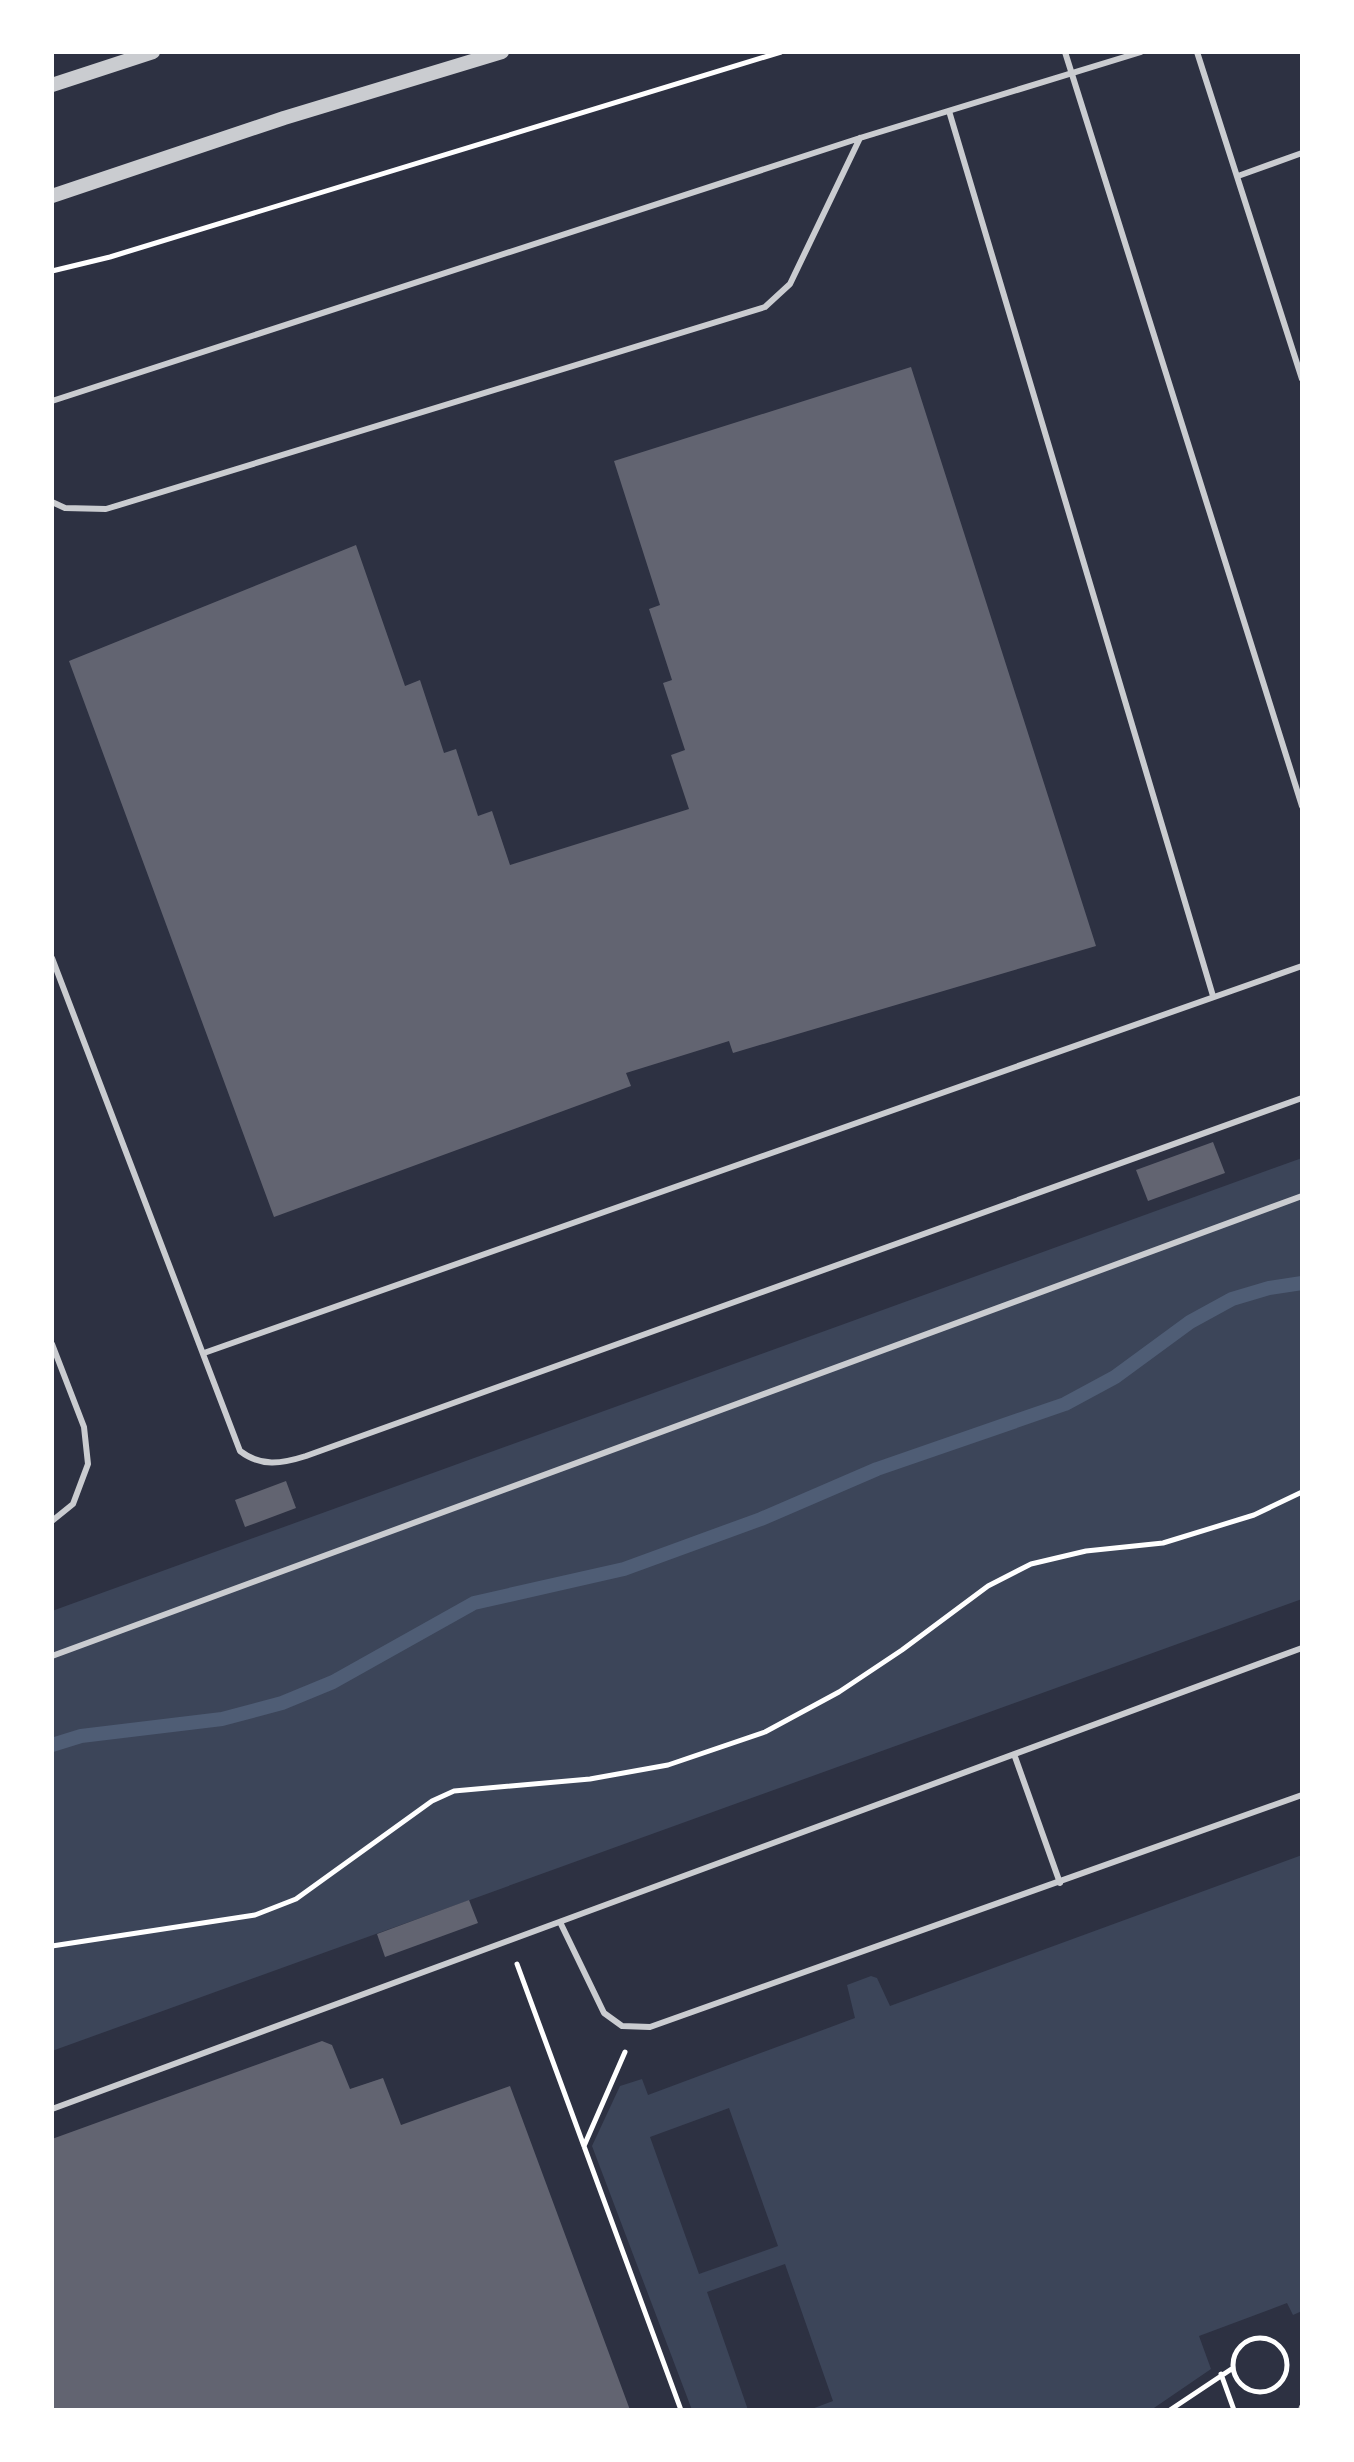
<svg xmlns="http://www.w3.org/2000/svg" width="1354" height="2462" font-family="Manrope,sans-serif">
<style>
.green{fill:#3c4559;fill-rule:evenodd}
.lines{fill:none;stroke-linecap:round;stroke-linejoin:round}
.stream{stroke:#4f5d75;stroke-width:14}
.building{fill:#626471}
.path{stroke:#fff;stroke-width:5}
.service{stroke:#caccd0;stroke-width:6}
.tertiary{stroke:#caccd0;stroke-width:14}
</style>
<rect width="100%" height="100%" fill="#2d3142"/>
<path class="green" d="M1302,1158V1599L52,2051V1611Z
M1302,1855V2311L1293,2315L1287,2303L1199,2336L1211,2369L1151,2410H809L833,2401L785,2264L707,2292L748,2410H692L592,2146L620,2086L642,2079L648,2095L855,2018L847,1985L871,1976L877,1978L890,2006ZM729,2108L778,2246L699,2274L650,2137Z"/>
<g class="lines">
<path class="stream" d="M52,1745L81,1736L222,1719L282,1703L333,1682L474,1603L624,1569L761,1519L877,1469L1065,1404L1115,1377L1190,1322L1232,1299L1269,1288L1302,1283"/>
</g>
<path class="building" d="M911,367L1096,946L733,1053L729,1041L626,1073L631,1086L274,1217L69,661L356,545L405,686L420,680L444,753L456,749L478,816L492,811L510,865L689,809L671,755L685,750L663,683L672,680L649,609L660,605L614,461Z
M1213,1142L1225,1173L1148,1201L1136,1170Z
M286,1481L296,1508L245,1527L235,1500Z
M469,1900L478,1923L385,1957L377,1934Z
M322,2041L332,2045L350,2089L383,2078L401,2125L510,2086L630,2410H52V2139Z"/>
<g class="lines">
<path class="path" d="M52,271L110,257L781,52
M52,1946L255,1915L296,1899L432,1801L454,1791L590,1779L668,1765L765,1732L839,1692L902,1650L988,1586L1031,1564L1086,1551L1163,1543L1254,1515L1302,1492
M517,1964L681,2410
M584,2146L625,2052
M1233 2365a27 27 0 1 1 54 0a27 27 0 1 1-54 0Z
M1221,2374L1234,2410
M1170,2410L1233,2368"/>
<path class="service" d="M1065,52L1302,806
M1197,52L1302,379
M949,111L1213,996
M1238,176L1302,153
M52,401L860,138L1141,52
M52,502L65,508L106,509L765,307L790,284L860,138
M52,958L240,1451C261,1467 281,1464 306,1456L1302,1098
M52,1344L84,1427L88,1464L73,1504L52,1521
M204,1353L1302,966
M52,1656L1302,1196
M1014,1754L1060,1883
M560,1922L604,2013L622,2026L650,2027L1302,1795
M52,2109L1302,1648
M1301,2410L1302,2407"/>
<path class="tertiary" d="M52,85L153,52
M52,196L284,118L502,52"/>
</g>
<rect width="1354" height="2462" fill="none" stroke="#ffffff" stroke-width="108"/>
</svg>
